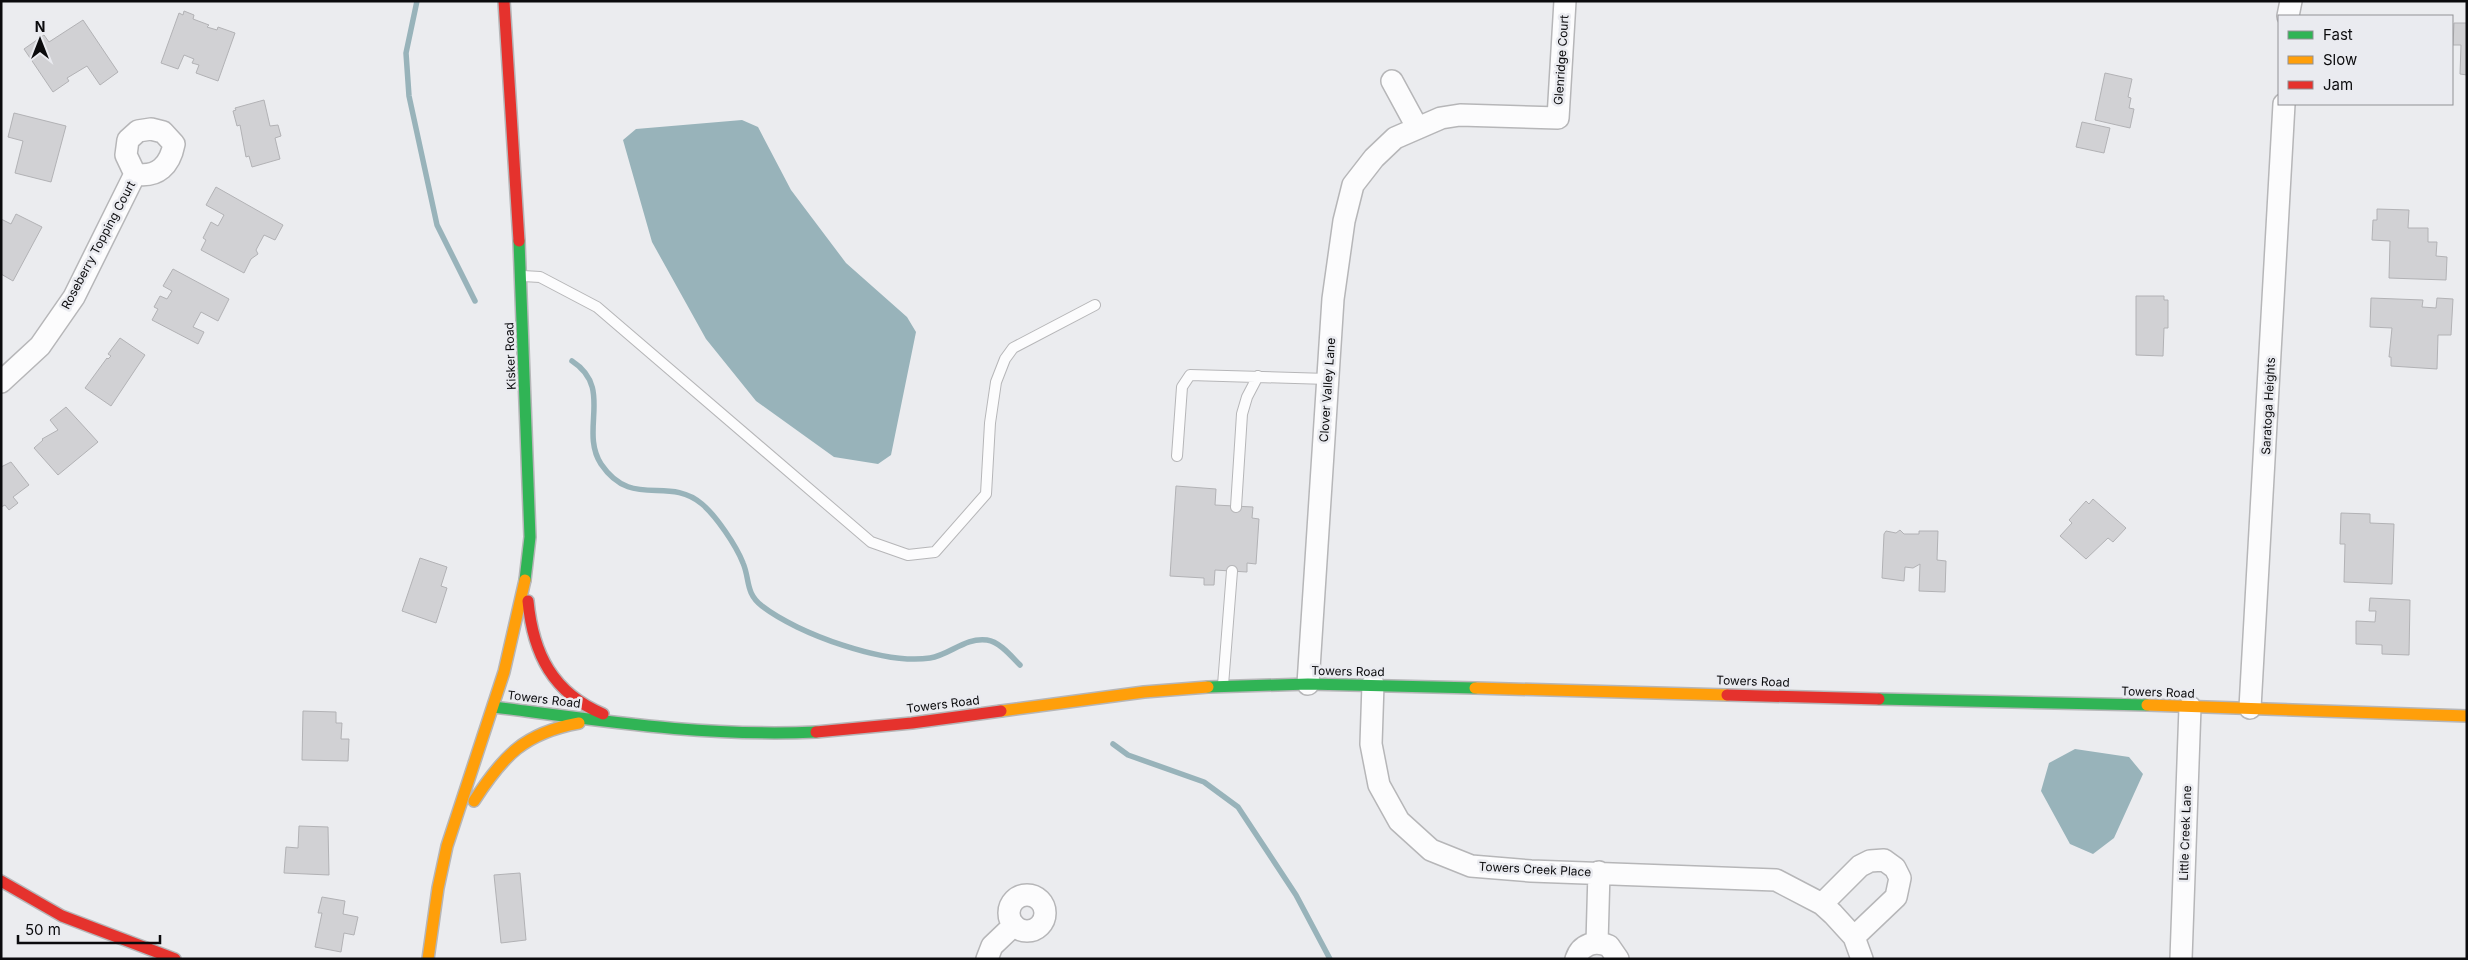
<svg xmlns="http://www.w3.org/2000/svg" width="2468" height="960" font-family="Inter,sans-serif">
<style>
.water{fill:#98b3ba}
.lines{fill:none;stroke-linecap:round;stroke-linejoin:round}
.stream{stroke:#98b3ba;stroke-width:5.5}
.building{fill:#d1d1d4;stroke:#b2b2b5}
.lane-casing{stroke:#b6b6b8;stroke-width:12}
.street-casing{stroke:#b6b6b8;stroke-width:24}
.fast-casing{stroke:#b6b6b8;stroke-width:14}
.slow-casing{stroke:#b6b6b8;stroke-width:14}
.jam-casing{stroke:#b6b6b8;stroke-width:14}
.lane{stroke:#fcfcfd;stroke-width:10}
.street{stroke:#fcfcfd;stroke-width:21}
.fast{stroke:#30b455;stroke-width:11}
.slow{stroke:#ff9f0a;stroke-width:11}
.jam{stroke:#e5322d;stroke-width:11}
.labels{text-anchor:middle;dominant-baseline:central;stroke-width:5;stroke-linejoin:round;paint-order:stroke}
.street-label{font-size:12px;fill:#0b0b0d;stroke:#eaebf0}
</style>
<rect width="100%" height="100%" fill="#ebecef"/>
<path class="water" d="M742,120L758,127L791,190L846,263L907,317L916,332L891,455L878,464L834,457L756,401L706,339L652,242L623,140L636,129Z
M2075,749L2129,757L2143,774L2114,838L2093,854L2070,844L2041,791L2049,763Z"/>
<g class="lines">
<path class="stream" d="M417,1L406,53L409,96L437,225L475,301
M572,361C614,388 579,430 601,464C632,510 668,475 702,504C716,516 736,545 743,563C750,579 745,593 762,606C798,634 885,665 930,658C950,655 965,637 987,640C1000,642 1011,656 1020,665
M1113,744L1128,755L1204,782L1238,807L1296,895L1330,959"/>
</g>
<path class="building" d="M184,11L194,15L193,19L209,25L207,27L217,30L218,27L235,33L218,81L196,73L199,65L192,63L194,59L184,55L178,69L161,63L179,13L183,15Z
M83,20L118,72L100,85L87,66L67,78L69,81L53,92L24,49L44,35L49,42Z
M2454,23H2467V75L2460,74L2461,45H2453Z
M2105,73L2132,79L2128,97L2131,98L2129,108L2134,109L2130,128L2095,120Z
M264,100L270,126L278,125L281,136L275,138L280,159L252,167L249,156L246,157L240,125L237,126L233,111L236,110L235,108Z
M14,113L66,126L51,182L15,173L23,141L8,137Z
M2082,122L2110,128L2104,153L2076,147Z
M216,187L283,225L275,240L264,235L256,250L258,254L251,259L244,273L201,250L206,240L203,238L211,222L218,226L224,215L206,205Z
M2377,209L2409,210L2408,228H2428V242H2437L2436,256L2447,257L2446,280L2389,278L2390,241L2372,240L2373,220H2377Z
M16,214L42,227L13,281L1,274V219L11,224Z
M173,269L229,299L218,321L201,312L193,327L204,332L198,344L152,320L158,309L154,307L160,296L167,299L172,291L163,286Z
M2136,296H2164V300H2168V328H2164L2163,356L2136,355Z
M2371,298L2423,300L2422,307L2436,308L2437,298L2453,299L2451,335H2438L2437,369L2391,366V357H2389L2392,328L2370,327Z
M120,338L145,355L111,406L85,388L107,358L108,359L111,356L108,354Z
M66,407L98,442L58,475L34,448L43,440L42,439L58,430L50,420Z
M11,462L29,485L13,497L18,503L9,510L5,505L1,507V467Z
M1176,486L1216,489L1215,505L1253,507L1252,518L1259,519L1256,564L1247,563V572L1215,570L1214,585H1204V578L1170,576Z
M2093,499L2126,528L2113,542L2108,538L2086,559L2060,536L2072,523L2069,520L2086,501L2089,504Z
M2341,513L2370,514V523L2394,524L2392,584L2344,582L2345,544H2340Z
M1900,530L1904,534H1919V531H1938L1937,560L1946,561L1945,592L1919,591L1920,564L1913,568L1905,567L1904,581L1882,578L1884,534L1886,531L1896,533Z
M420,558L447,567L441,586L447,588L436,623L402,611Z
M2370,598L2410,600L2409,655L2382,654V645L2356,644V621L2375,622L2376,611H2369Z
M303,711L336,712V723H342L341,739H349L348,761L302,760Z
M299,826L328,827L329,875L284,873L286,847L298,848Z
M520,873L526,940L501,943L494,875Z
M322,897L345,901L343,914L358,917L354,935L344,933L341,952L315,947L322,913H318Z"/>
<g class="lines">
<g class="lane-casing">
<path id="lane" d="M523,276L540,277L597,307L871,542L908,555L935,552L986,494L990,423L996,382L1005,359L1013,348L1095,305
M1177,456L1182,387L1190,375L1328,379
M1236,507L1242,414L1247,397L1258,376
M1223,685L1232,571"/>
</g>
<g class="street-casing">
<path id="street" d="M2288,16L2291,1
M1392,81L1417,127
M151,129L163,132L174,144C170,165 158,178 135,174L126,155L128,140L138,131Z
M1,382L40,346L74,297L135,174
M1308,684L1333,299L1344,221L1353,185L1374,158L1395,138L1441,118L1460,115L1558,118L1565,1
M1373,684L1371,744L1379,785L1399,821L1431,850L1471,866L1531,871L1776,880L1822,904L1833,914L1854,937L1862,959
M2250,708L2284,104
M1009 913a18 18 0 1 1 36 0a18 18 0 1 1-36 0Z
M1822,904L1860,866L1870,861L1884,860L1895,868L1900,878L1896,897L1854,937
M1597,943L1599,872
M987,959L992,946L1014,925
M1576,959C1581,944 1595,940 1609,946L1618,959
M2181,959L2190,707"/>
</g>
<g class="fast-casing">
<path id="fast" d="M519,241L530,537L525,580
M1208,687L1308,684L1475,688
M1879,699L2147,705
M494,707C604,721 705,737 816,732"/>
</g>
<g class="slow-casing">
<path id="slow" d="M1475,688L1727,695
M2147,705L2467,716
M1001,711L1144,692L1208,687
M474,801C503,756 524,733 579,723
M428,959L438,888L447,846L504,672L525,580"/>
</g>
<g class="jam-casing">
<path id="jam" d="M504,1L519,241
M528,601C533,654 553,693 603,714
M1727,695L1879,699
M816,732L912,723L1001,711
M1,881L62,916L175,959"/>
</g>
<use href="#lane" class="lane"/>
<use href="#street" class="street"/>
<use href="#fast" class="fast"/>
<use href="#slow" class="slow"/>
<use href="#jam" class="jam"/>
</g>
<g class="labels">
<g class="street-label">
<text transform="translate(1561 60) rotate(-86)">Glenridge Court</text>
<text transform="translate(98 245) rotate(-62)">Roseberry Topping Court</text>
<text transform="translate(510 356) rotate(-92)">Kisker Road</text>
<text transform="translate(1327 390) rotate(-86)">Clover Valley Lane</text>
<text transform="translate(2268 406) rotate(-87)">Saratoga Heights</text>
<text transform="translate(1348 671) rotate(1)">Towers Road</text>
<text transform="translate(1753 681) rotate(2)">Towers Road</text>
<text transform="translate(2158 692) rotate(2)">Towers Road</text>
<text transform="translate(544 699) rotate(7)">Towers Road</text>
<text transform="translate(943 704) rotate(-7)">Towers Road</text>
<text transform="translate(2185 833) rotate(-88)">Little Creek Lane</text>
<text transform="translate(1535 869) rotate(3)">Towers Creek Place</text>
</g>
</g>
<rect width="2468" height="960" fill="none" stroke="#0b0b0d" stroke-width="5"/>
<rect x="2278" y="15" width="175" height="90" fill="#eaebf0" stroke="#919195"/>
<rect x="2288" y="31" width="25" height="8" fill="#30b455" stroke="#919195"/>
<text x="2323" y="40" font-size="15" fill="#0b0b0d">Fast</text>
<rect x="2288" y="56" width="25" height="8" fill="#ff9f0a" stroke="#919195"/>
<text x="2323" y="65" font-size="15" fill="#0b0b0d">Slow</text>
<rect x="2288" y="81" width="25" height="8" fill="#e5322d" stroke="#919195"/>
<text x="2323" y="90" font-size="15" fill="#0b0b0d">Jam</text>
<g transform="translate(40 40)" stroke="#eaebf0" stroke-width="4" paint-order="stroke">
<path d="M0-4L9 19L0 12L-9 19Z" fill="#0b0b0d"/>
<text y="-8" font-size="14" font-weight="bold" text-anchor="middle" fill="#0b0b0d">N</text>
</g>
<path d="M18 935v8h142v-8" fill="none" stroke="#0b0b0d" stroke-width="2.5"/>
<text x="25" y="935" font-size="15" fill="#0b0b0d" stroke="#eaebf0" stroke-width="4" paint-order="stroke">50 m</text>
</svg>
